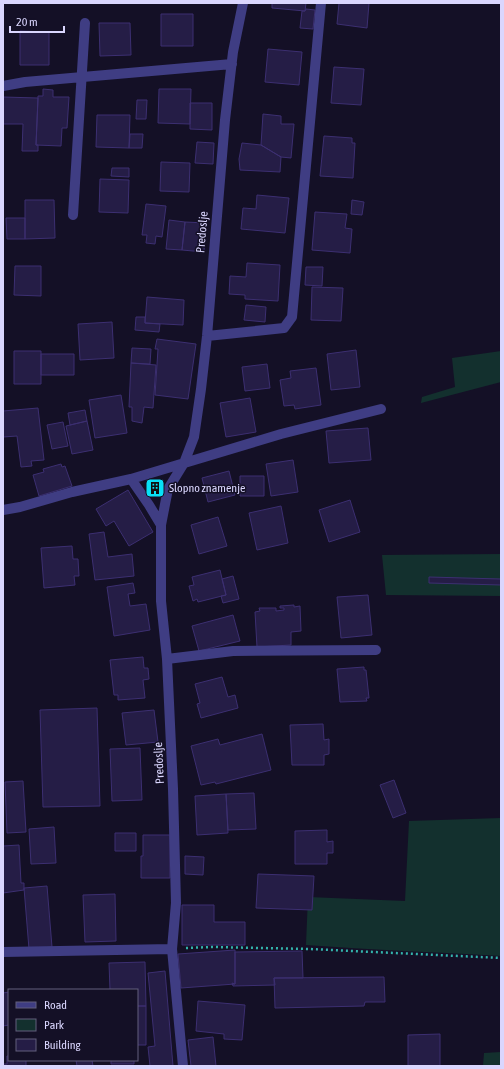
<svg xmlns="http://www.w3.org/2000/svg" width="504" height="1069" font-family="'Asap Condensed',sans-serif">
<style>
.green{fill:#13302e}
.building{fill:#251d46;stroke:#3c2f71}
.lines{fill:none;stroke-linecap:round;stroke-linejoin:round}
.path{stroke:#33b4ac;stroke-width:2.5;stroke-dasharray:2 3;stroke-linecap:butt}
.minor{stroke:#3f3d83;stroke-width:10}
.labels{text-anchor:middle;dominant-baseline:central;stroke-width:3;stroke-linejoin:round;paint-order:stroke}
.street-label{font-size:12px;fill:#dad6fe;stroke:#141026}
.poi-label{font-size:12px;fill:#dad6fe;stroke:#141026;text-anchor:start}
</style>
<rect width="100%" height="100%" fill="#141026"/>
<path class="green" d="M501,351V382L421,403L422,397L455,387L452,358Z
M501,554V596L386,595L382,555Z
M501,818V956C436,952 371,950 306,945L308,897L405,901L409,821Z
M501,1052V1066H483L484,1053Z"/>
<path class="building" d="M272,3H306L305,11L272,8Z
M339,3H369L367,28L337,24Z
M306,9L315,10L313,29L300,28L302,11H305Z
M161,14H193V46H161Z
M99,23H130L131,55L100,56Z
M20,31L49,32V65H20Z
M268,49L302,52L299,85L265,82Z
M334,67L364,69L361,105L331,103Z
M43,89L53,90V97H69L67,128H62L61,146L36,145L38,98V96H43Z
M159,89H191L190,124L158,123Z
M3,97L38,98L36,145H38V151H22L23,124H3Z
M137,100H147L146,119H136Z
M190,103H212V130L190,129Z
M263,114L281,116V124H294L291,158L281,157L261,145Z
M97,115H130L129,148L96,147Z
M130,134H143L142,148H129Z
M324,136L352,138V143H355L353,178L320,176Z
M197,142L214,143L213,164L195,163Z
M242,143L261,145L281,157L280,172L240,170L239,159Z
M161,162L190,163L189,192L160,191Z
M112,168H129V177L111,176Z
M100,179L129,180L128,213L99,212Z
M257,195L289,198L285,233L241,229L243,208L256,209Z
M25,200H54L55,238L25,239Z
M352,200L364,202L362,215L351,214Z
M146,204L166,206L162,237L156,236L155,244L146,243L147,235H142Z
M315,212L347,214L345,228L352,229L350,253L312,250Z
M6,218H25V239H7Z
M169,220L185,222L182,250L166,249Z
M185,222L206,223L204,252L182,250Z
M247,263L280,265L278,301L245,299V295L229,294L230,276L246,277Z
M15,266H41V296L14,295Z
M306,267H323L322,286L305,285Z
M312,287L343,288L341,321L311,320Z
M147,297L184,300L183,325L145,323Z
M246,305L266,307L265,322L244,320Z
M136,317H145V323L160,324L159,332L135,330Z
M112,322L114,358L80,360L78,324Z
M157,339L196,344L188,399L155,395L158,349H155Z
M132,348L151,349L150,364L131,363Z
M356,350L360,387L331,390L327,354Z
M14,351H41V384H14Z
M41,354H74V375H41Z
M131,363L156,365L153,408L144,407L142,423L132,421V407H129Z
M267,364L270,388L245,391L242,367Z
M316,368L321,405L295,409L294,405L284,406L280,380L291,378L290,371Z
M121,395L127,433L95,438L89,400Z
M250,398L256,432L226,437L220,403Z
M38,408L44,460L31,461L32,466L21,467L17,436L3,437V411Z
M85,410L87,421L70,425L68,413Z
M87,421L93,450L72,454L66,426Z
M63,422L68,446L52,449L47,425Z
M368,428L371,460L329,463L326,431Z
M293,460L298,492L271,496L266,464Z
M61,464L62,467L65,466L72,486L39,496L33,475L44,472L43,469Z
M229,471L235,495L208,502L202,478Z
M240,476H264V496H240Z
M128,490L153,532L129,546L114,521L106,526L96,509Z
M350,500L360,532L329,542L319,510Z
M281,506L288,543L257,550L249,513Z
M218,517L227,546L199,554L191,525Z
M104,532L108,557L132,554L134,576L95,580L89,534Z
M72,546L73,559H78L79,576H74L75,585L44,588L41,548Z
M220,570L226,595L198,602L197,599L193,601L189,586L194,585L192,577Z
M233,576L239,599L223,603L221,596L226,595L222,579Z
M429,577L501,579V585L429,583Z
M133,583L135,593L128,594L130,606L146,604L150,630L114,636L107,587Z
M368,595L372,635L341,638L337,597Z
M294,605V607L300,606L301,631L291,632V645L257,647L255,612L260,611L259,608H276V611L284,610V608H280V606Z
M233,615L240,641L199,651L192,626Z
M143,657L144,668H148L149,679L143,680L145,698L118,700V695H114L110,660Z
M364,667V670H366L369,698H366L367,701L340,702L337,669Z
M222,677L228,697L235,695L238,708L201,718L197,704L200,703L195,684Z
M97,708L100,806L43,807L40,710Z
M154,710L158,742L126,745L122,713Z
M323,724L324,740L329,739V754L324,755V765H292L290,725Z
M262,734L271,770L216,784L215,782L201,785L191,746L218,739L220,745Z
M140,748L142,800L112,801L110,749Z
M394,780L406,813L393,818L380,785Z
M23,781L26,832L7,833L5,782Z
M254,793L256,829L228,830L226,794Z
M226,794L228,833L197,835L195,796Z
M54,827L56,863L31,864L29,829Z
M327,830V842L333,841V853H327V864H295V831Z
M115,833H136V851H115Z
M143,835H170V878H141V856H143Z
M19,845L21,883H24V890L3,893V846Z
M185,856L204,857L203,875L185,874Z
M258,874L314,876L312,910L256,908Z
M47,886L52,947L29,949L24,888Z
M115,894L116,941L85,942L83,895Z
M182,905H214V922H245V945H182Z
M235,950V984L181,988L178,954Z
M302,951L303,978H274L275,985L233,986L232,983L235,984V952Z
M145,962L146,1006H137V990H110L109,963Z
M165,971L173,1066H150L148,1047L155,1046L148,973Z
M384,977L385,1002H365L364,1006L275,1008L274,978Z
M9,992V1025L3,1026V993Z
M198,1001L245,1005L242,1040L224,1039V1034L196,1031Z
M137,1006H146V1045H137Z
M440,1034V1066H408V1035Z
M213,1037L216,1066H191L188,1040Z
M7,1056H9V1060H26V1066H3V1064H7Z
M76,1060H92L93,1066H77Z
M111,1060H134V1064H111Z"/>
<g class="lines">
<path class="path" d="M186,948L212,947L310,949L501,958"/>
<path class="minor" d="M3,86L25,82L232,64
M73,215L85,23
M207,336L284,328L292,317L321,3
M131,479L149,505L161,525
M3,510L20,507L72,492L131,479L281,434L381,409
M167,659L233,651L376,650
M3,952L172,949
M183,1066L172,949L176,903L173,789L167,659L161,601V525L168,489L184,463L194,437L201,389L207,336L225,120L233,52L243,3"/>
</g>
<defs>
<g id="building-square" transform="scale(1)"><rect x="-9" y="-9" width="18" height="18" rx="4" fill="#08e1f7" stroke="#141026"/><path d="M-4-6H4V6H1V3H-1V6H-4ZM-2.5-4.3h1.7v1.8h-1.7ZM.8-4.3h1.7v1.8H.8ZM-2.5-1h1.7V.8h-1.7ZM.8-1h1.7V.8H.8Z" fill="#111"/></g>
</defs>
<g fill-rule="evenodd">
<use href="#building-square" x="155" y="488"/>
</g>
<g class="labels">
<g class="street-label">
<text transform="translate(202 232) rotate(-85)">Predoslje</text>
<text transform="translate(159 763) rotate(-93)">Predoslje</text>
</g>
<g class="poi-label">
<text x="169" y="488">Slopno znamenje</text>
</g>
</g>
<rect width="504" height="1069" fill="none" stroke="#dad6fe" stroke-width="8"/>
<rect x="8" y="989" width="130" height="72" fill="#141026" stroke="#635f7c"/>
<rect x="16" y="1002" width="20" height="6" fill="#3f3d83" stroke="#635f7c"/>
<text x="44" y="1009" font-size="12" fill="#dad6fe">Road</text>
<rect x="16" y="1019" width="20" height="12" fill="#13302e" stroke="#635f7c"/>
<text x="44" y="1029" font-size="12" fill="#dad6fe">Park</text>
<rect x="16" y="1039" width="20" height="12" fill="#251d46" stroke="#635f7c"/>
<text x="44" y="1049" font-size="12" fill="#dad6fe">Building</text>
<path d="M10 26v6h54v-6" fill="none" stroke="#dad6fe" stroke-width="2"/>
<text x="16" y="26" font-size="12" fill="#dad6fe" stroke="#141026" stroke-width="3" paint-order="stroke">20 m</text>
</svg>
